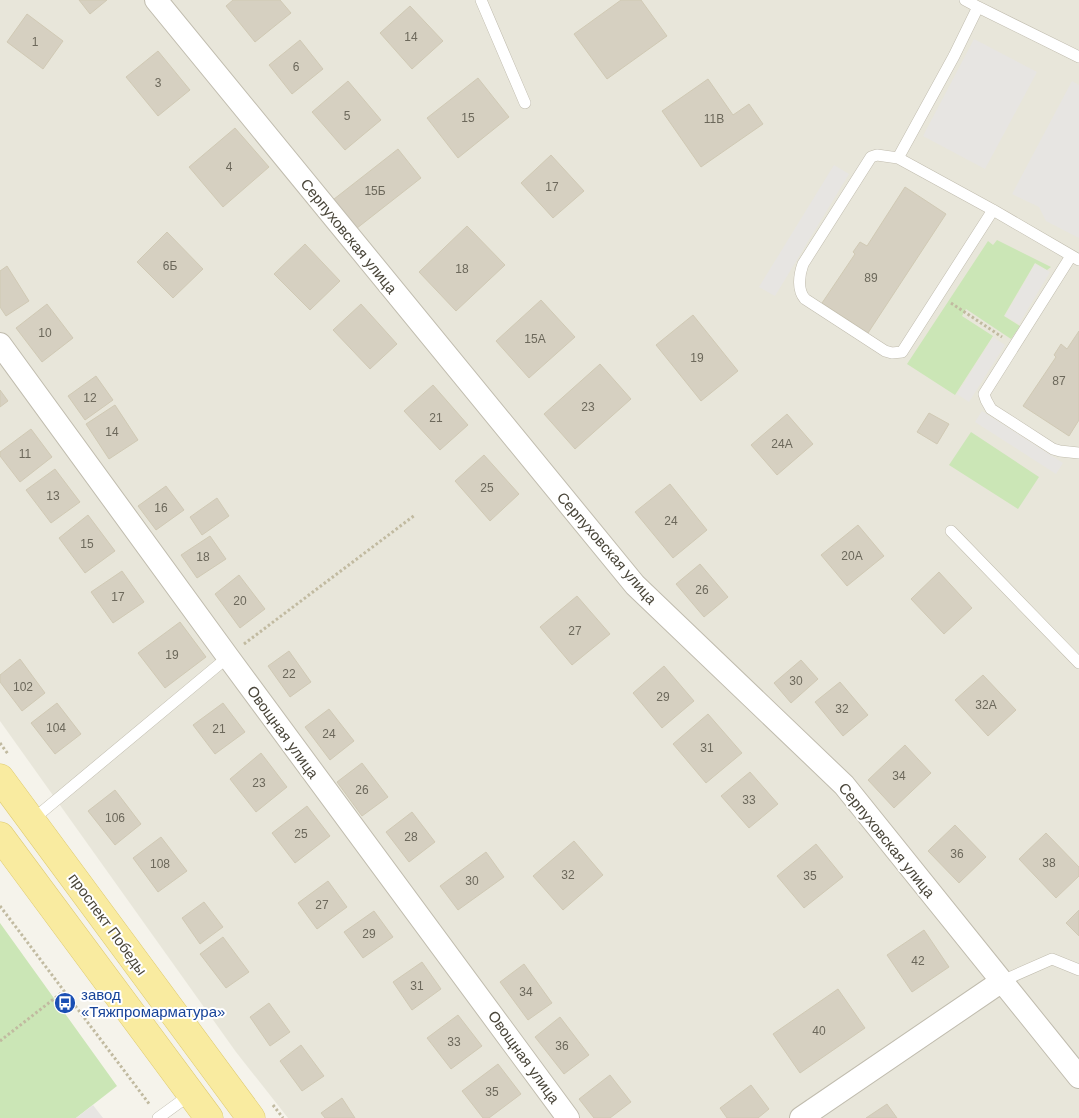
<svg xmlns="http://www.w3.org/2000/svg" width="1079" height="1118" font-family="Arial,sans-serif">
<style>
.residential{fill:#e8e6da}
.green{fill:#cbe6b6}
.parking{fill:#e7e5e2}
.building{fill:#d6d0c1;stroke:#d0c9b4}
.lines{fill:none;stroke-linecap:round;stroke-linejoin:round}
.lane-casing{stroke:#c0bcae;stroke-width:12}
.street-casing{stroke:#c0bcae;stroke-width:24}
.primary-casing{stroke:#dfcb6f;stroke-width:29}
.path{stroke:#c1baa0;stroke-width:3;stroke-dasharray:2.5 2.5;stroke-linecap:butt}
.lane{stroke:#fff;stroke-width:11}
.street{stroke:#fff;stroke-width:22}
.primary{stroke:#f9eba0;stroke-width:28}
.labels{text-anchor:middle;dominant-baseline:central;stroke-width:4;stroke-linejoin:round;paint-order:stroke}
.number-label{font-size:12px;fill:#6c685b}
.street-label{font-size:15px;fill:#494539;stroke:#fff}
.transit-label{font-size:15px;fill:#164399;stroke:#fff;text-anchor:start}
</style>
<rect width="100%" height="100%" fill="#f5f3eb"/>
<path class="residential" d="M0,0H1079V1118H288L236,1052L0,721Z"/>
<path class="green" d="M997,240L1051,267L1047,270L1035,263L1004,316L1020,326L1011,339L966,309L962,316L993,336L955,395L907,364L988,241L993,245Z
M971,432L1039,477L1018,509L949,465Z
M0,923L117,1086L76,1118H0Z"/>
<path class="parking" d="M974,39L1037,72L985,169L923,136Z
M1072,81L1079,85V238L1046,221L1039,207L1012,194Z
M834,165L849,174L775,296L759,287Z
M1035,264L1050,272L1019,324L1005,316Z
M993,337L1005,345L969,402L957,394Z
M982,411L1063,463L1056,474L975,422Z
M93,1105L103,1118H76Z"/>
<path class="building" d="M79,0H107L90,14Z
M233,0H280L291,13L255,42L226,6Z
M621,0H641L667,36L607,79L574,34Z
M410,6L443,41L412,69L380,33Z
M27,14L63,41L43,69L7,42Z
M300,40L323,69L292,94L269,65Z
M158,51L190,90L158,116L126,77Z
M478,78L509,117L458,158L427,118Z
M708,79L733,115L749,104L763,124L701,167L662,111Z
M348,81L381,120L345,150L312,112Z
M235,128L269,167L223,207L189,167Z
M398,149L421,178L352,232L329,203Z
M551,155L584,191L553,218L521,183Z
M905,187L946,214L868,333L822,303L855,254L853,252L860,242L867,246Z
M467,226L505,265L456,311L419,272Z
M167,232L203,269L173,298L137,262Z
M305,244L340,281L310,310L274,274Z
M7,266L29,301L6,316L0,307V271Z
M541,300L575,337L529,378L496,341Z
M47,304L73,338L42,362L16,328Z
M361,304L397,344L370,369L333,330Z
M693,315L738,371L701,401L656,345Z
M1079,331V420L1069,436L1023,406L1056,357L1054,355L1061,344L1067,349Z
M600,364L631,399L575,449L544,414Z
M96,376L113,400L85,420L68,396Z
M433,385L468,425L440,450L404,411Z
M0,390L8,401L0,407Z
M115,405L138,440L109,459L86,424Z
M929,413L949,424L937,444L917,432Z
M787,414L813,444L777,475L751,445Z
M31,429L52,457L20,482L0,456V452Z
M484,455L519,494L490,521L455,481Z
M55,469L80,502L51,523L26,490Z
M670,484L707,530L673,558L635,512Z
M166,486L184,510L156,530L138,506Z
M217,498L229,516L202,535L190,517Z
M88,515L115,551L85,573L59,538Z
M858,525L884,556L847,586L821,555Z
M210,536L226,559L197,578L181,555Z
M700,564L728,597L704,617L676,584Z
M122,571L144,602L113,623L91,592Z
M939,572L972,608L944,634L911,599Z
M239,575L265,609L240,628L215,594Z
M577,596L610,634L572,665L540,627Z
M180,622L206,657L165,688L138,653Z
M289,651L311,682L290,697L268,666Z
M20,659L45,693L22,711L0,682V675Z
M801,660L818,679L791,703L774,683Z
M664,666L694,701L662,728L633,693Z
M983,675L1016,710L988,736L955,700Z
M840,682L868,715L843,736L815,702Z
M57,703L81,734L55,754L31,723Z
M223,703L245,732L215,754L193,725Z
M329,709L354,741L330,760L305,727Z
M708,714L742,753L706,783L673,744Z
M905,745L931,773L894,808L868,780Z
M261,753L287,787L256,812L230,779Z
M362,763L388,797L362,816L337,782Z
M750,772L778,804L749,828L721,796Z
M115,790L141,824L115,845L88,811Z
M307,806L330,836L295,863L272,833Z
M412,812L435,842L409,862L386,832Z
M955,825L986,857L959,883L928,851Z
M1046,833L1079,867V876L1056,898L1019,859Z
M161,837L187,871L158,892L133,858Z
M574,841L603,875L563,910L533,876Z
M816,844L843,877L804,908L777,876Z
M486,852L504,877L458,910L440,886Z
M328,881L347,907L317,929L298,903Z
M204,902L223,927L200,944L182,918Z
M1079,910V936L1066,923Z
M374,911L393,937L363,958L344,932Z
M924,930L949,967L912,992L887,955Z
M223,937L249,972L226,988L200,954Z
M422,962L441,989L412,1010L393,982Z
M524,964L552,1003L528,1020L500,982Z
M838,989L865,1028L800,1073L773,1034Z
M269,1003L290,1032L270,1046L250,1017Z
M458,1015L482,1046L451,1069L427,1038Z
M560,1017L589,1055L564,1074L535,1037Z
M301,1045L324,1076L302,1091L280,1061Z
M498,1064L521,1094L489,1118H483L462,1091Z
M610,1075L631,1102L610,1118H594L579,1099Z
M751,1085L769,1109L758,1118H727L720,1108Z
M342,1098L355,1118H325L321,1113Z
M887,1104L897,1118H866Z"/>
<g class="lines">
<g class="lane-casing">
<path id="lane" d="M481,0L525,103
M965,0L978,7
M898,158L954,56L978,7L1079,57
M993,210L902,352L892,353L885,351L805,299C797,290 799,275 803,264L871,157L877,155L898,158L993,210L1079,260
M1071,256L984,394L986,400L991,409L1053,449L1060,451L1079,453
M951,531L1079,663
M31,821L228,657
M1002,981L1052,959L1079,970
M158,1118L191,1094"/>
</g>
<g class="street-casing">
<path id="street" d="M156,0L635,585L844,785L1079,1077
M0,344L228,657L568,1118
M801,1118L1002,981"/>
</g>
<g class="primary-casing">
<path id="primary" d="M0,778L251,1118
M0,836L209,1118"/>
</g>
<path class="path" d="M951,303L1002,337
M244,644L415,515
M0,743L8,754
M0,906L150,1105
M0,1041L64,991
M273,1105L283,1118"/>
<use href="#lane" class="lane"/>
<use href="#street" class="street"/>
<use href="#primary" class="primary"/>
</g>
<defs>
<g id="bus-disc" transform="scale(1.125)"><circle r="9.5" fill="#1a4fb4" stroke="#fff"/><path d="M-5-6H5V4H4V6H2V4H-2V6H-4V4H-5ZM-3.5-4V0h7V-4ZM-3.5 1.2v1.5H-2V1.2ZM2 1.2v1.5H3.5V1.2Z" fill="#fff"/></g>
</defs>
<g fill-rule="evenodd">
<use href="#bus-disc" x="65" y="1003"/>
</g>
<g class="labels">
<g class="number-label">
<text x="411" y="37">14</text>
<text x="35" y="42">1</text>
<text x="296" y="67">6</text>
<text x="158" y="83">3</text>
<text x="347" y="116">5</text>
<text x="468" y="118">15</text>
<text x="714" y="119">11В</text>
<text x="229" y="167">4</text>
<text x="552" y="187">17</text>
<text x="375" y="191">15Б</text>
<text x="170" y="266">6Б</text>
<text x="462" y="269">18</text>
<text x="871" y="278">89</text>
<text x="45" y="333">10</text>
<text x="535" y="339">15А</text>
<text x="697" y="358">19</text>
<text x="1059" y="381">87</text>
<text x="90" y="398">12</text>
<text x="588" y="407">23</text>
<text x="436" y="418">21</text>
<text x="112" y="432">14</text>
<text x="782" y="444">24А</text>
<text x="25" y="454">11</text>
<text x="487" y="488">25</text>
<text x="53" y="496">13</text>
<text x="161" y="508">16</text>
<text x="671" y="521">24</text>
<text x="87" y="544">15</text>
<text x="852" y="556">20А</text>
<text x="203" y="557">18</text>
<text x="702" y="590">26</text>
<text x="118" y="597">17</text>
<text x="240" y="601">20</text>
<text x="575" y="631">27</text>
<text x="172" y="655">19</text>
<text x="289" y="674">22</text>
<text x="796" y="681">30</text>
<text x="23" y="687">102</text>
<text x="663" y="697">29</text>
<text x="986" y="705">32А</text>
<text x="842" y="709">32</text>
<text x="56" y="728">104</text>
<text x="219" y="729">21</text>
<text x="329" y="734">24</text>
<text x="707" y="748">31</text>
<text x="899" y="776">34</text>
<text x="259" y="783">23</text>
<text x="362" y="790">26</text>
<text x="749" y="800">33</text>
<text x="115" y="818">106</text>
<text x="301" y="834">25</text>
<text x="411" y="837">28</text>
<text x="957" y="854">36</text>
<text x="1049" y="863">38</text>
<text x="160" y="864">108</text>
<text x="568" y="875">32</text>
<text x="810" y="876">35</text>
<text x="472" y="881">30</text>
<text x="322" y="905">27</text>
<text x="369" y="934">29</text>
<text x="918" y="961">42</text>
<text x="417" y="986">31</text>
<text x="526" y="992">34</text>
<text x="819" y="1031">40</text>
<text x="454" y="1042">33</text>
<text x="562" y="1046">36</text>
<text x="492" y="1092">35</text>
</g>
<g class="street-label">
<text transform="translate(349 236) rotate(51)">Серпуховская улица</text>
<text transform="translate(607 548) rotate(49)">Серпуховская улица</text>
<text transform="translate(283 732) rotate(54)">Овощная улица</text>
<text transform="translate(887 840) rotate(51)">Серпуховская улица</text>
<text transform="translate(108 924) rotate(54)">проспект Победы</text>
<text transform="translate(524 1057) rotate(54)">Овощная улица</text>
</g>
<g class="transit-label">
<text x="81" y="994">завод<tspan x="81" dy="17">«Тяжпромарматура»</tspan></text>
</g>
</g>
</svg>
